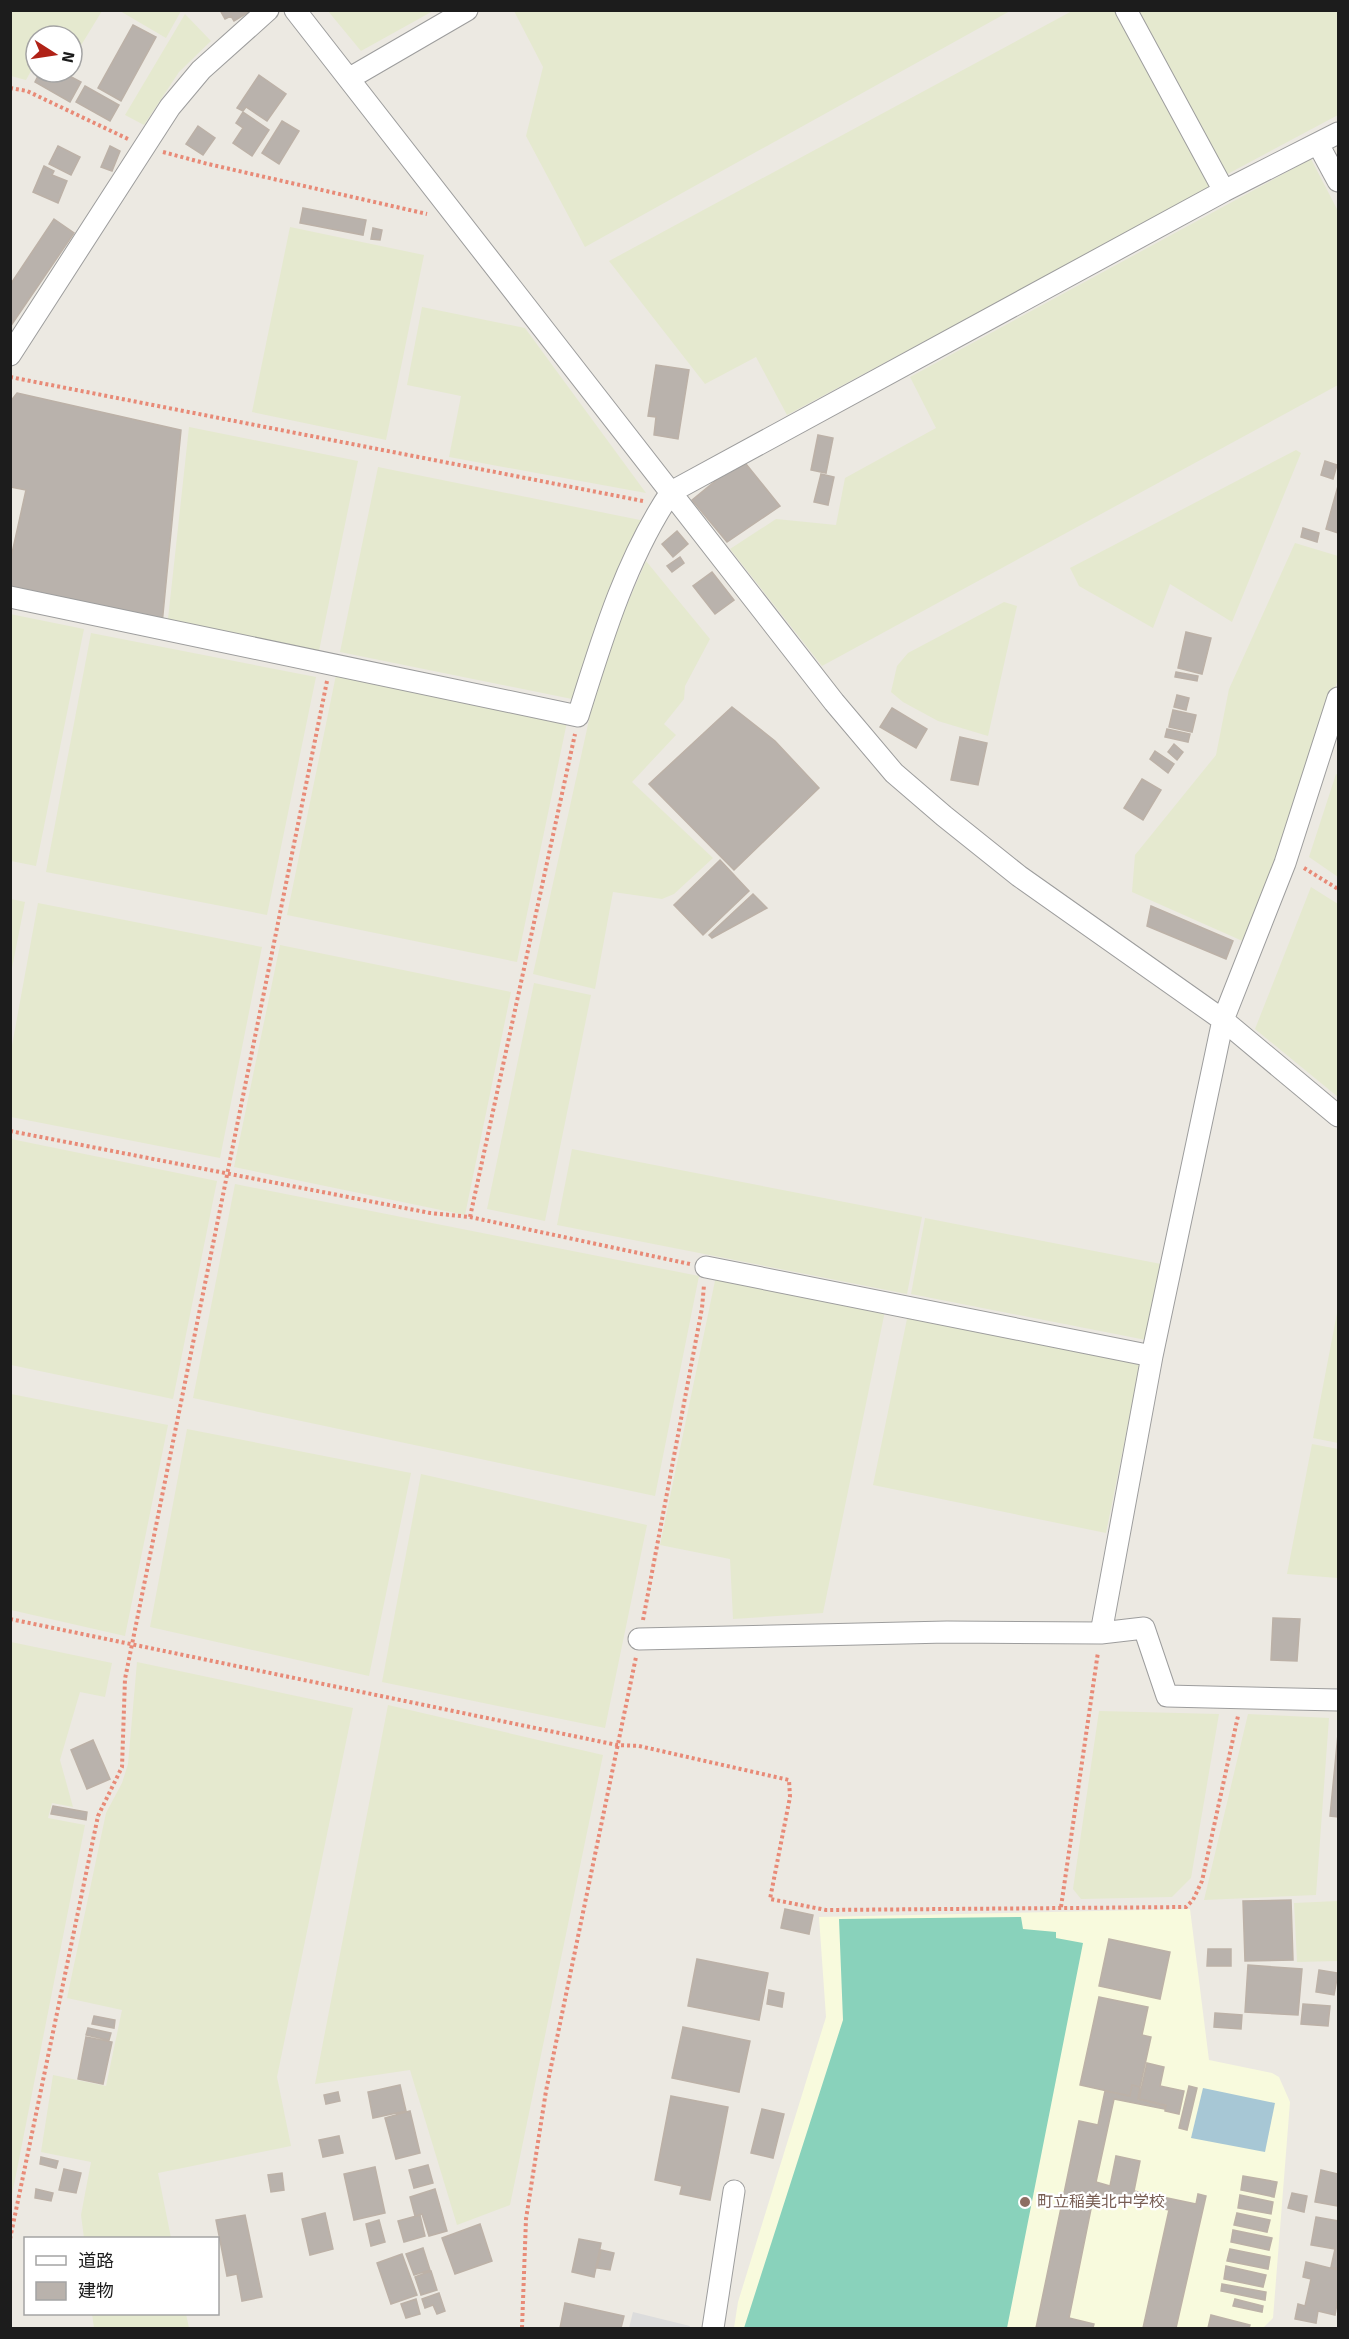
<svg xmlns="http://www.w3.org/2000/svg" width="1349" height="2339" font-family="Signika,'Noto Sans JP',sans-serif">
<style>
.education{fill:#f8fadd}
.farmland{fill:#e5e9cf}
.pitch{fill:#89d2bb}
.parking{fill:#dcdcdc}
.water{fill:#a7c7d5}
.building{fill:#b9b2ac;stroke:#bcb1a7;stroke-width:1.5}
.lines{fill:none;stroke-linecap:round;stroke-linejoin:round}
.minor-casing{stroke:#9d9d9d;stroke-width:23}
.path{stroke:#e88a77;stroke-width:4;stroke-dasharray:3 3;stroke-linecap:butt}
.minor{stroke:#fff;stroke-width:21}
.education-dot{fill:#8d6e63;stroke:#fff;stroke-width:2}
.labels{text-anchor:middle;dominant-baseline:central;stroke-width:4.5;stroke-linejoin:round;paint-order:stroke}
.education-label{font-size:16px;fill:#785e54;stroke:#fff;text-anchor:start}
</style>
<rect width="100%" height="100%" fill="#ece9e2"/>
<path class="education" d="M1190,1909L1209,2060L1272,2073L1279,2077L1290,2102L1273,2318L1263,2328H734L738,2302L826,2017L819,1917Z"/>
<path class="farmland" d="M10,11L11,10L102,11L80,47L72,46V36H36V62L26,80L11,76Z
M181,11L166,38L120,11L181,10Z
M328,11H433L361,51Z
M514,11H1010L585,247L526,136L543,67Z
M1072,11H1119L1213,187L787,415L756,357L705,384L609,261Z
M1134,11H1338V115L1222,177Z
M185,14L211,41L179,72L144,125L125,115Z
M1311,159L1338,211V385L822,666L730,549L776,519L836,525L845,478L936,428L910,377Z
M290,227L424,255L386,440L252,412Z
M422,307L525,328L646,493L449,457L461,396L407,385Z
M189,427L358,461L319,651L168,619Z
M1296,450L1301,453L1232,622L1170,584L1153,628L1079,586L1070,568Z
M378,467L645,521L572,699L340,652Z
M1295,543L1338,556V679L1281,856L1247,943L1132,892L1135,855L1216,755L1229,689Z
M646,561L710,639L685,686L684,699L664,724L676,735L632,782L713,858L674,894L662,899L613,892L595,989L533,974L602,661Z
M1004,602L1017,606L988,736L938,721L903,702L891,692L897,666L908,653Z
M10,614L84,629L36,866L11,861Z
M91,633L316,677L267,915L46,872Z
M336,675L567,722L517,962L287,915Z
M1336,774L1338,775V877L1309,857Z
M1311,887L1338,904V1097L1255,1029Z
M11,899L25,902L11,973L10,899Z
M38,903L262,947L220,1158L11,1117V1051Z
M280,945L511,992L465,1215L234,1167Z
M534,983L591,995L545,1221L487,1209Z
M11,1139L217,1181L173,1399L11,1365Z
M572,1149L922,1217L907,1294L557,1225Z
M235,1184L699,1276L655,1496L193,1398Z
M925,1218L1161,1264L1146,1340L911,1294Z
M716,1276L885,1311L823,1613L733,1619L730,1559L660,1545Z
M1338,1308V1443L1313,1438Z
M908,1314L1141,1361L1106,1533L873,1485Z
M11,1394L168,1425L125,1636L11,1610Z
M187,1429L411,1473L369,1676L150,1627Z
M1312,1444L1338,1449V1578L1287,1574Z
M421,1474L647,1525L605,1728L382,1682Z
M11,1642L112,1663L105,1697L80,1692L60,1760L73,1807L52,1803L48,1818L85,1825L11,2200Z
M137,1662L353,1708L277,2077L291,2146L158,2173L171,2238H84L81,2215L91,2162L41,2152L53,2075L106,2086L122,2010L67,1998L106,1813L122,1783L128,1764Z
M388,1705L603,1755L510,2205L457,2225L410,2070L315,2084Z
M1099,1711L1219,1714L1191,1878L1172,1897L1081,1899L1073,1889Z
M1248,1714L1329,1718L1316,1895L1204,1900Z
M1338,1901V1961L1297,1962L1294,1903Z
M92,2314H186L189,2328H94Z"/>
<path class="pitch" d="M1021,1917L1023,1929L1056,1932V1938L1083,1943L1007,2328H744L843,2020L839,1919Z"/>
<path class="parking" d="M633,2312L690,2326L689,2328H629Z"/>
<path class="water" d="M1203,2088L1275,2103L1265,2152L1191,2138Z"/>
<path class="building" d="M220,10H248L249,12L234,21L231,16L225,19Z
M133,25L156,37L121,101L98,88Z
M40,72H62L81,82L70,102L35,82Z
M259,75L286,94L267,121L246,107L243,111L237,108Z
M85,86L119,105L110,121L76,102Z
M243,112L269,130L252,156L233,143L243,128L236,123Z
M282,121L299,131L279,164L262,153Z
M198,126L215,138L203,155L186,144Z
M58,146L80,157L71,175L49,164Z
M110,146L120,151L112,171L101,167Z
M44,166L54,171L52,175L67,181L58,203L33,192Z
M303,208L366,220L363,235L300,223Z
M54,219L74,233L10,327V285Z
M373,228L382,230L380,240L371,239Z
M656,365L689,370L678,439L654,435L656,417L648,416Z
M17,393L181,430L162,624L10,589V562L26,490L10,487V402Z
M818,435L833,438L826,473L811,470Z
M1325,461L1337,465L1333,479L1321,475Z
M746,464L780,506L727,542L692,500L724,474Z
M821,474L834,477L828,505L814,502Z
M1338,486V533L1326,529Z
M1303,528L1319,533L1317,542L1301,537Z
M677,531L688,544L673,557L662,544Z
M680,557L684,563L672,572L667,566Z
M712,572L734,600L715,614L693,586Z
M1186,632L1211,638L1202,674L1178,668Z
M1176,672L1198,676L1197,681L1175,677Z
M1177,695L1189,698L1186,710L1174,707Z
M732,707L775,741L819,788L734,870L649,784Z
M892,708L927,729L916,748L880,727Z
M1173,710L1196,715L1192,732L1169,727Z
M1167,729L1190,734L1188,742L1165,737Z
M960,737L987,743L978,785L951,780Z
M1174,744L1183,752L1177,760L1168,752Z
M1155,751L1174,764L1168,773L1150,759Z
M1142,779L1161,790L1143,820L1124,808Z
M720,860L749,891L703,935L674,905Z
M753,894L767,908L712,938L709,935Z
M1151,906L1233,941L1226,959L1147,926Z
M1273,1618L1300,1619L1297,1661L1271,1660Z
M1338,1734V1817L1330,1816Z
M93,1740L110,1779L87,1789L71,1750Z
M53,1806L87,1812L86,1820L51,1814Z
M1291,1900L1293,1960L1245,1961L1243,1901Z
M785,1909L813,1915L809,1934L781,1928Z
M1109,1939L1170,1952L1160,1999L1099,1986Z
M1208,1949H1231V1966H1207Z
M697,1959L768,1973L759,2020L688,2006Z
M1248,1965L1302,1969L1298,2015L1245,2012Z
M1319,1970L1338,1973L1334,1995L1316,1992Z
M769,1990L784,1993L782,2007L767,2004Z
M1099,1997L1148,2007L1142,2035L1151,2037L1140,2087L1132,2085L1130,2096L1080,2085Z
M1303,2004L1330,2006L1328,2026L1301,2024Z
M1215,2013L1242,2015L1241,2029L1214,2027Z
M94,2016L115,2020L114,2028L92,2024Z
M683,2027L750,2041L739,2092L672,2078Z
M88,2028L111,2033L109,2040L86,2035Z
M86,2037L112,2042L103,2084L78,2079Z
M1147,2063L1164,2067L1160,2086L1184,2091L1179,2114L1165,2111L1166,2105L1139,2099Z
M400,2085L406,2111L373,2118L368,2092Z
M1132,2085L1140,2087L1138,2099L1165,2106L1164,2109L1114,2099L1096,2182L1110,2186L1116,2156L1140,2161L1134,2191L1196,2204L1198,2194L1206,2196L1176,2328H1143L1169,2210L1094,2194L1069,2318L1094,2324L1093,2328H1036L1079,2121L1098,2125L1105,2091L1130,2096Z
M1189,2086L1197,2088L1187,2130L1179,2128Z
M338,2092L340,2101L326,2104L324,2095Z
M671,2096L728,2107L710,2200L680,2194L682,2186L655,2180Z
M762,2109L784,2114L773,2158L751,2153Z
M410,2111L420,2153L396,2159L385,2118Z
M339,2136L343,2153L323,2157L319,2140Z
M41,2157L58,2161L56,2168L40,2164Z
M428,2165L433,2183L414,2188L409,2170Z
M375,2167L385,2213L354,2220L344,2174Z
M64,2169L81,2173L76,2193L59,2190Z
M1321,2170L1338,2174V2206L1315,2202Z
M282,2173L284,2190L271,2192L268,2175Z
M1243,2176L1277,2182L1274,2197L1241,2190Z
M36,2189L53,2193L51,2201L35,2198Z
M435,2189L447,2231L429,2236L422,2214L415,2216L410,2197Z
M1292,2193L1307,2196L1304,2212L1288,2208Z
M1240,2195L1273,2202L1271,2214L1238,2208Z
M325,2213L333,2249L310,2255L302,2219Z
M1237,2213L1270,2220L1267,2232L1234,2225Z
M245,2215L262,2297L242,2301L237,2274L227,2276L216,2220Z
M420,2215L425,2236L404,2242L398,2221Z
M1316,2217L1338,2221V2269L1331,2267L1335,2249L1311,2245Z
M379,2220L385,2242L371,2246L366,2224Z
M480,2224L492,2261L455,2274L442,2238Z
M1233,2230L1272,2238L1269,2250L1231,2242Z
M579,2239L601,2243L594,2277L572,2272Z
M423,2248L430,2270L414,2275L406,2254Z
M1230,2249L1270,2257L1268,2269L1227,2261Z
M601,2250L614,2253L610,2270L597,2268Z
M402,2254L417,2295L391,2304L377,2263Z
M1306,2262L1338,2270V2298L1335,2315L1318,2311L1316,2323L1295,2319L1298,2304L1305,2306L1311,2279L1303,2277Z
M1226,2266L1266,2275L1263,2287L1224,2279Z
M431,2271L437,2290L421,2295L415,2277Z
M1222,2284L1266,2292L1265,2300L1221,2291Z
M439,2293L445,2311L437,2314L433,2305L425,2308L422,2299Z
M416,2299L420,2314L406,2318L401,2304Z
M1235,2299L1263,2306L1262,2312L1233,2306Z
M565,2303L624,2316L621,2328H560Z
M1211,2315L1250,2325L1249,2328H1208Z"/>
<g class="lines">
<g class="minor-casing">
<path id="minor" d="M295,10L834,702L894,773L944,816L1019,876L1223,1020L1338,1116
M1126,10L1224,191
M350,78L467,10
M1318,144L1338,181
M10,355L170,107L201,70L268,10
M10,597L578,716C602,639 626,559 671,492L1224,191L1338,133
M706,1267L1152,1356
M1101,1633L1152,1356L1223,1020L1285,863L1338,698
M639,1639L947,1632L1101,1633L1144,1628L1167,1696L1338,1700
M713,2328L734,2191"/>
</g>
<path class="path" d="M10,88L27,91L128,139
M163,152L208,164L427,214
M10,377L643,501
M1304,868L1338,889
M10,1131L430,1213L470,1217L690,1264
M470,1217L575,734
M10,1619L617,1745L639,1746L789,1780L790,1797L770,1899L826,1910L1186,1907L1193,1900L1202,1881L1238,1716
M643,1620L702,1308L704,1285
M1061,1907L1098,1652
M10,2239L98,1816L122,1767L125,1679L327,681
M522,2328L526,2219L546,2091L636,1657"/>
<use href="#minor" class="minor"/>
</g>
<circle class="education-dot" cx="1025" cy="2202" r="6"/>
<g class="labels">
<g class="education-label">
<text x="1037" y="2202">町立稲美北中学校</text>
</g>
</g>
<rect width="1349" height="2339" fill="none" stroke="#1c1c1c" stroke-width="24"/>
<rect x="24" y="2237" width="195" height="78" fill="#ffffff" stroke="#a4a4a4" stroke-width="1.5"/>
<rect x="36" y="2256" width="30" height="9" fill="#ffffff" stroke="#a4a4a4" stroke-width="1.5"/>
<text x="78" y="2267" font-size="18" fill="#1c1c1c">道路</text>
<rect x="36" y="2282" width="30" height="18" fill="#b9b2ac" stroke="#a4a4a4" stroke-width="1.5"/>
<text x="78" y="2297" font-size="18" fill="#1c1c1c">建物</text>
<g transform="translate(54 54) rotate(102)"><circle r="28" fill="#ffffff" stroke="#a4a4a4" stroke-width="1.5"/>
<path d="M0-4.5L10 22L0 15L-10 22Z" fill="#b02217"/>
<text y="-9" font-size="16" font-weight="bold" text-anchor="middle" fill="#1c1c1c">N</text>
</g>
</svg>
